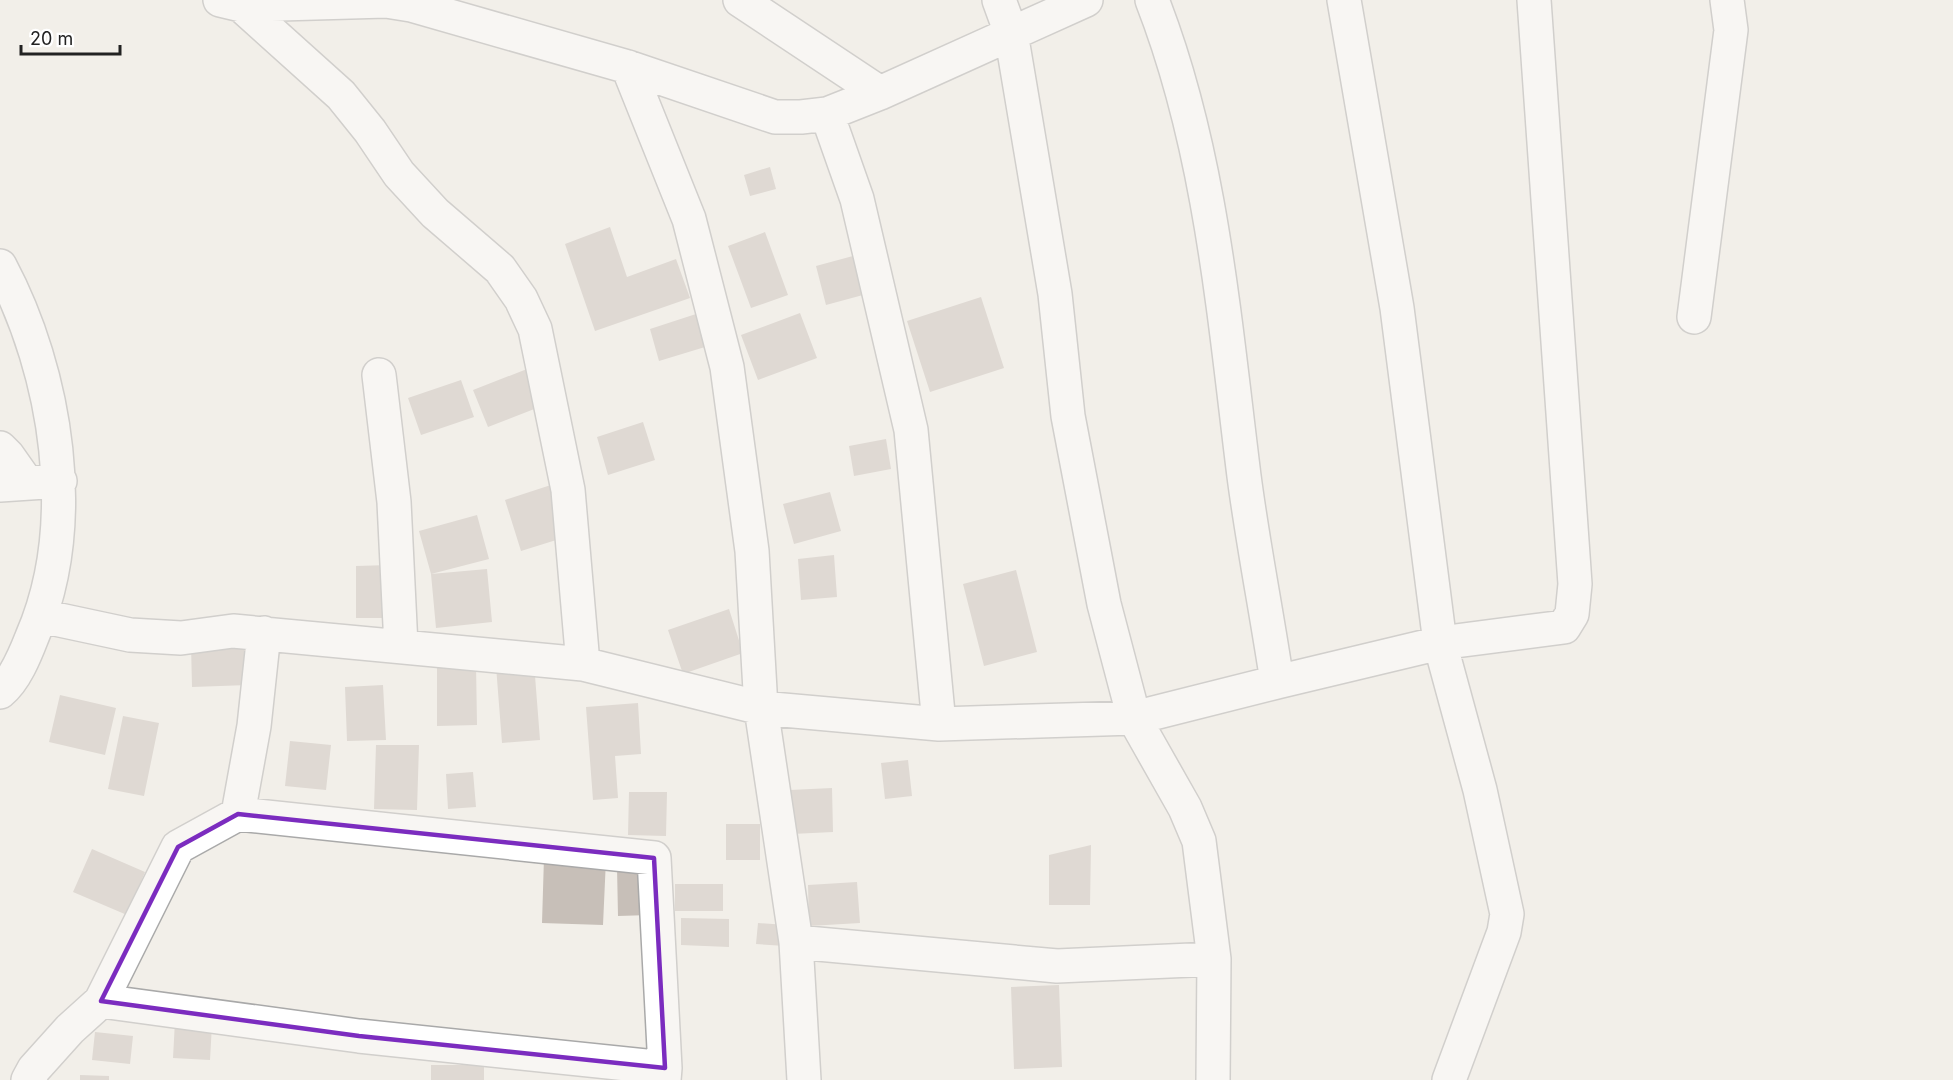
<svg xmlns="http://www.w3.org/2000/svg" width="1953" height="1080" font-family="Inter,sans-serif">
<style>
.building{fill:#c7bfb8}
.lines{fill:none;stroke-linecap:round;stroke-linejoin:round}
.minor-casing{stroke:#a9a9a9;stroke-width:36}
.minor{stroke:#fff;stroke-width:33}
.marked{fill:none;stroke:#7b2cbf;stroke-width:4.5;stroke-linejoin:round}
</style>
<rect width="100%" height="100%" fill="#f2efe9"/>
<path class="building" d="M770,167L776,189L750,196L744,175Z
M610,227L627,277L676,259L690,298L595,331L565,244Z
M765,232L788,295L751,308L728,246Z
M864,253L874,292L826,305L816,266Z
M981,297L1004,368L930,392L907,321Z
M800,313L817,358L758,380L741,335Z
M696,314L705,347L659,361L650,329Z
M527,369L542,406L488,427L473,390Z
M461,380L474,417L421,435L408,398Z
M643,422L655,460L608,475L597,437Z
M886,439L891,469L854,476L849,446Z
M554,484L569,536L521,551L505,500Z
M830,492L841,531L794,544L783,504Z
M477,515L489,559L431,574L487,569L492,622L436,628L431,574L419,531Z
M834,555L837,597L801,600L798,559Z
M390,565V618H356V566Z
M1016,570L1037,652L984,666L963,584Z
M729,609L743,653L683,674L668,630Z
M247,642L248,685L192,687L191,644Z
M534,663L540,740L502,743L496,666Z
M476,664L477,725L437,726V665Z
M383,685L386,740L347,741L345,687Z
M60,695L116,708L105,755L49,742Z
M638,703L641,754L615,756L618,798L593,800L586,707Z
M123,716L159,723L144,796L108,789Z
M290,741L331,745L326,790L285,786Z
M376,745H419L417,810L374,809Z
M908,760L912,796L885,799L881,763Z
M473,772L476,807L448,809L446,774Z
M832,788L833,832L792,834L790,790Z
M629,792H667L666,836L628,835Z
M726,824H760V860H726Z
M1091,845L1090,905H1049V855Z
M92,849L145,872L127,915L73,892Z
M544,857L606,859L603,925L542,923Z
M617,867H650V915L618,916Z
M857,882L860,923L809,926L808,885Z
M675,884H723V911H675Z
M681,918L729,919V947L681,945Z
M758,923L787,925L785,946L756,944Z
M1059,985L1062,1067L1014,1069L1011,987Z
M175,1021L212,1024L210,1060L173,1058Z
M95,1032L133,1036L130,1064L92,1060Z
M431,1065H484V1080H431Z
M80,1075L109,1076V1080H80Z"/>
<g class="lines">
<g class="minor-casing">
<path id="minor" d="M220,0L241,5L386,1L411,5L628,67L775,117H801L827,114L880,93L1086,0
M740,0L880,93
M241,5L341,95L370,131L399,174L435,213L500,269L521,299L535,329L568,490L583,664
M628,67L689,219L727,367L752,551L761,708L796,942L804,1080
M827,114L857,199L911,430L939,724
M0,266C57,373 81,524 32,637C25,655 15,680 0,692
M1694,317L1731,30L1727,0
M379,375L394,502L401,646
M0,448L8,456L27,483
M0,485L60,481
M41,616L130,635L181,638L233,631L583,664L761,708L939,724L1134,718L1277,682C1267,614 1253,545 1244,476C1224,316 1211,151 1152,0
M264,633L254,726L238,814L654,858L665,1068
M1277,682L1440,643L1397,308L1344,0
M796,942L1057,966L1214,959L1199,841L1185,808L1134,718L1104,604L1068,416L1055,294L1011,33L999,0
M101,1001L359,1036L665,1068L664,1080
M28,1080L34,1069L70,1029L101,1001L178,847L238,814
M1213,1080L1214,959
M1449,1080L1504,932L1507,914L1480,790L1440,643L1564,627L1572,614L1575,584L1534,0"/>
</g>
<use href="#minor" class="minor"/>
</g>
<path d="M0 0H1953V1080H0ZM238,814L654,858L665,1068L359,1036L101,1001L178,847Z" fill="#f2efe9" fill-opacity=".55" fill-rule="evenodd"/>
<path class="marked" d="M238,814L654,858L665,1068L359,1036L101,1001L178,847Z"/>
<path d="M21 45v9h99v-9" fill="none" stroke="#222222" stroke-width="3"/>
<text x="30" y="45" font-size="18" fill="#222222" stroke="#ffffff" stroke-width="4.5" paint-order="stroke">20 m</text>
</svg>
